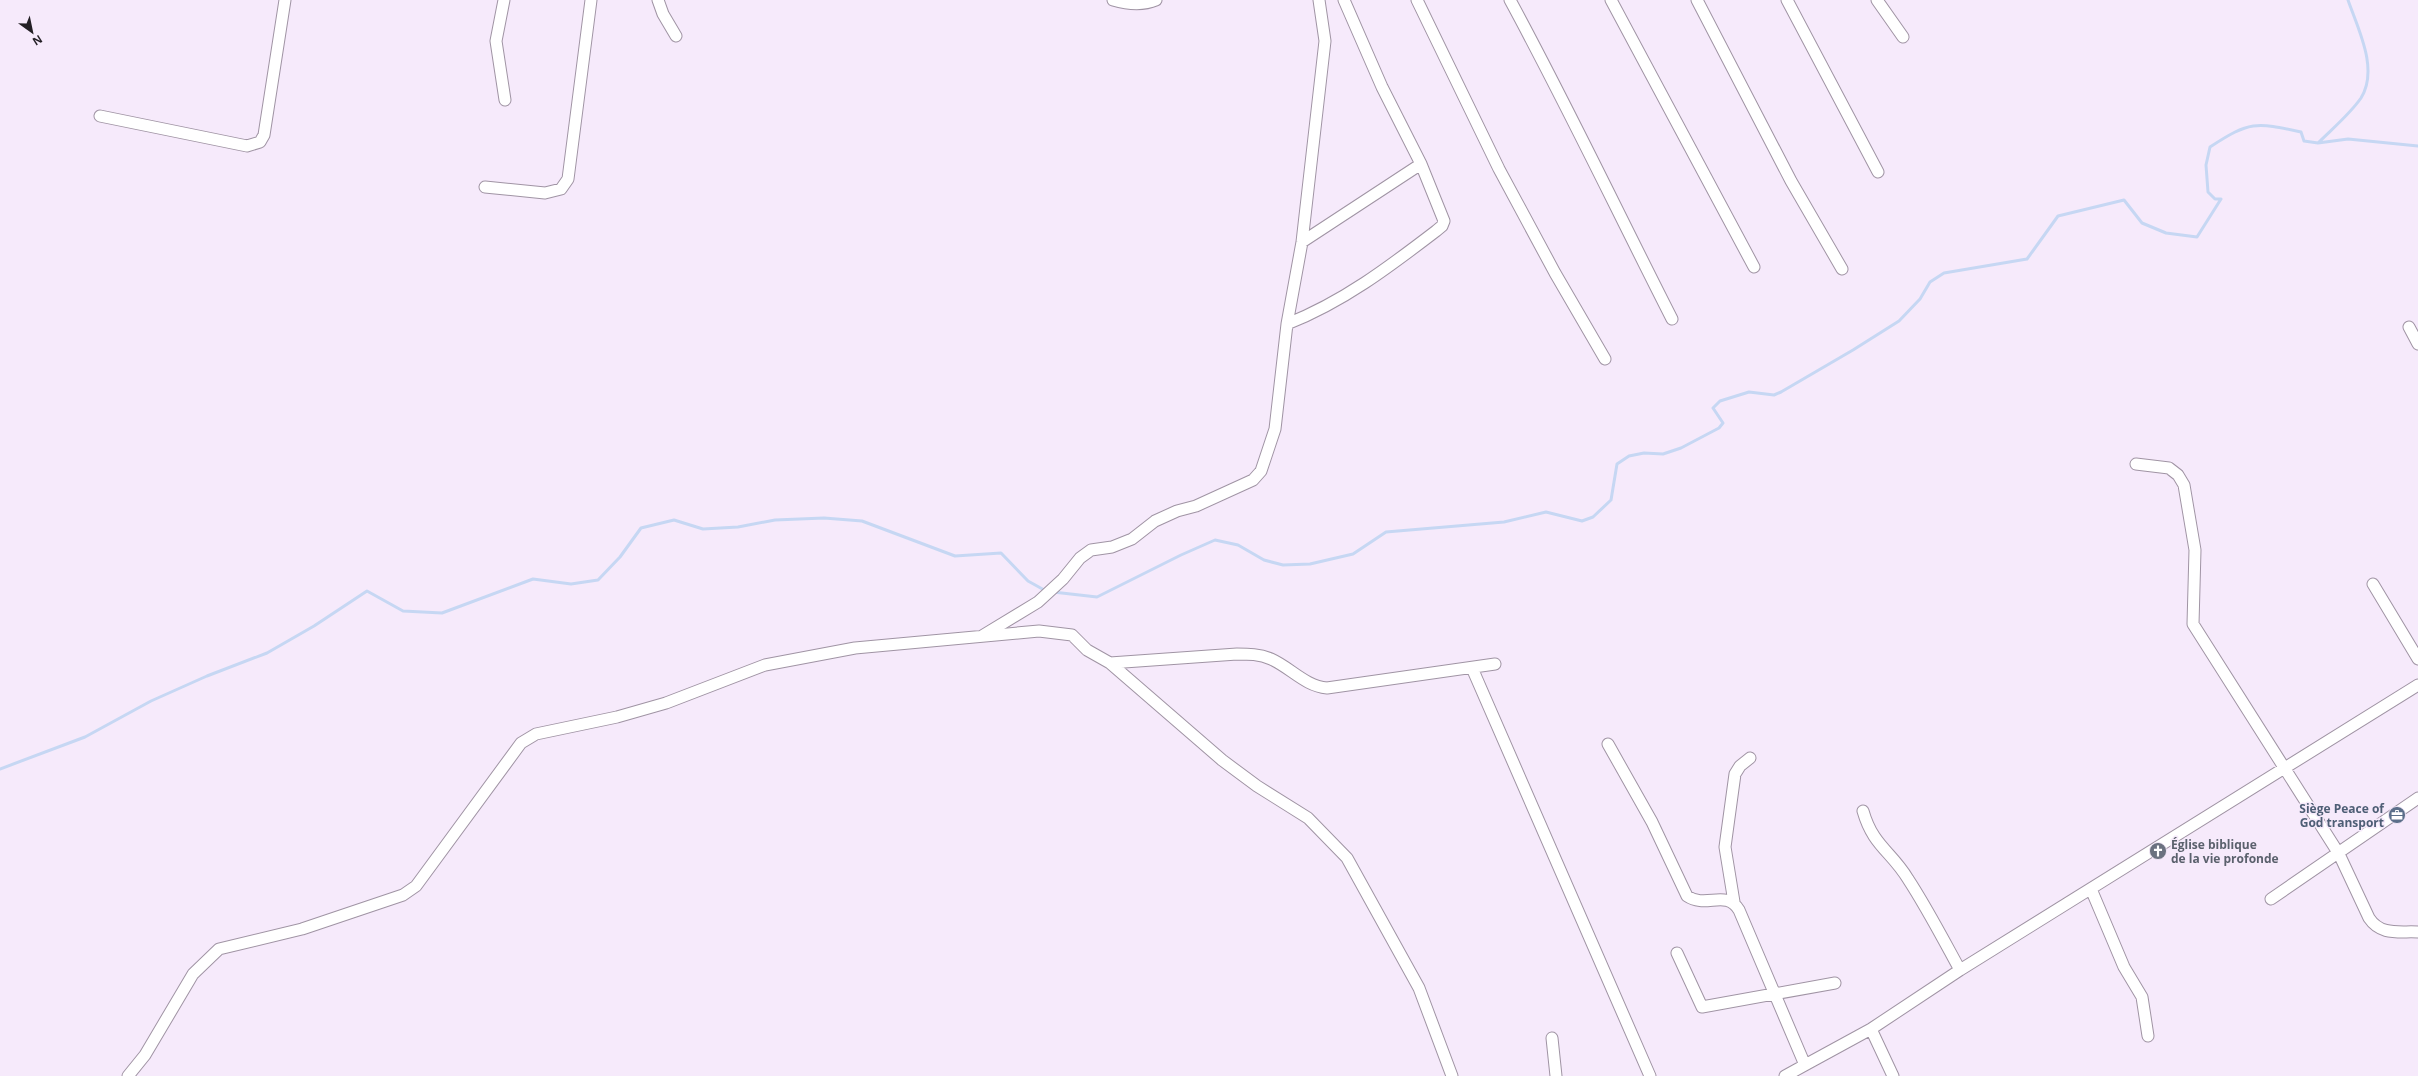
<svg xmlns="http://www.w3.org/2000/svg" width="2418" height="1076" font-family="'Open Sans',sans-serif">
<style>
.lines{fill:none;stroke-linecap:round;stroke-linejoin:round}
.stream{stroke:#c6d7f3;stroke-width:3}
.minor-casing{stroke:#a094a4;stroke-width:13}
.minor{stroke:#fff;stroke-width:11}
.labels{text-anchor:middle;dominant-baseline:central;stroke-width:3;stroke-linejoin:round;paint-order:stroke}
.service-label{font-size:12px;font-weight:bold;fill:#4e5e75;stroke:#f6eafb;text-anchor:end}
.worship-label{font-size:12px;font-weight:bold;fill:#5b616d;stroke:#f6eafb;text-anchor:start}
</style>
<rect width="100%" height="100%" fill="#f6eafb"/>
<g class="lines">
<path class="stream" d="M2318,143C2332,129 2350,114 2361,98C2379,69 2358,29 2348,0
M1053,592L1097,597L1181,555L1215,540L1238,545L1264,560L1283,565L1310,564L1353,554L1386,532L1504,522L1546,512L1582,521L1593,517L1611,500L1617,464L1629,456L1644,453L1663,454L1681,448L1719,428L1723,423L1713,408L1720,401L1749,392L1774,395L1781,392L1853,350L1899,321L1920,299L1930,282L1944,273L2027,259L2058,216L2124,200L2142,223L2166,233L2197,237L2221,199H2215L2208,192L2206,165L2210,147C2250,121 2255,122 2301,132L2304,141L2318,143L2348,139L2418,146
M0,769L85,737L151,701L207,676L267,653L314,626L367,591L403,611L442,613L533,579L571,584L598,580L620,557L641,528L674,520L703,529L738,527L775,520L824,518L862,521L955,556L1001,553L1028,581L1046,591"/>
<g class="minor-casing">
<path id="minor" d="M504,0L496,41L505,100
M658,0L663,14L676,36
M1113,0C1127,4 1142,6 1156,0
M1417,0L1499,169L1555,273L1605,359
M1510,0C1567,105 1618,213 1672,319
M1611,0L1754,267
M1697,0L1791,181L1842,269
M1787,0L1878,172
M1877,0L1903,37
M100,116L247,146L260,142L264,135L285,0
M485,187L545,193L561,189L568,179L591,0
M1302,242L1421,164
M1287,324C1343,302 1389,267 1436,231L1442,226L1444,221L1421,164L1382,87L1344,0
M2409,327L2418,344
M2136,464L2169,468L2178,475L2184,485L2195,550L2193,624L2339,854L2369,918C2381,936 2399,931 2418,932
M2373,584L2418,659
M982,636L1038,602L1063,579L1080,558L1091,550L1112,547L1132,539L1155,521L1177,511L1196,506L1253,480L1261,471L1275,429L1287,324L1302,242L1325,41L1319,0
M1110,663L1222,760L1257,786L1308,818L1347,858L1419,988L1452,1076
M1472,668L1650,1076
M1608,744L1652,822L1687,896C1706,909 1726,889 1739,910L1805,1065L1785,1076
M1863,811C1873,846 1891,851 1908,879C1927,908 1943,939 1960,970
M2091,889L2124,967L2142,997L2148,1036
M2271,899L2418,798
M1734,902L1725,847L1735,774L1740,766L1750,758
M1677,953L1702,1007L1835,983
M1871,1029L1893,1076
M1552,1038L1556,1076
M1805,1065L1871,1029L1960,970L2418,685
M128,1076L145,1055L193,974L219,949L302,929L403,895L416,886L521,743L536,734L617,717L666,703L765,665L855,648L1039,631L1072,635L1087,650L1110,663L1237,654C1248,654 1260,654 1271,659C1291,668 1305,686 1327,688L1495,664"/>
</g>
<use href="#minor" class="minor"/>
</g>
<defs>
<g id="office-disc" transform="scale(0.9)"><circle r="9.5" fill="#5c6f8a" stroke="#f6eafb"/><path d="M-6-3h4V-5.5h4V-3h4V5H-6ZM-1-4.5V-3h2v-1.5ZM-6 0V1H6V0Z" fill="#fff"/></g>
<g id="church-disc" transform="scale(0.9)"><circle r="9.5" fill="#6b7280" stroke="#f6eafb"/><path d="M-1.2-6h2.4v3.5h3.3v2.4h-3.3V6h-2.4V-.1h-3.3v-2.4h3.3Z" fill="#fff"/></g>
</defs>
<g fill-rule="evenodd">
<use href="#office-disc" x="2397" y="815"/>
<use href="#church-disc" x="2158" y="851"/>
</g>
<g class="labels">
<g class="service-label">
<text x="2384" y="808">Siège Peace of<tspan x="2384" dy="14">God transport</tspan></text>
</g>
<g class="worship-label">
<text x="2171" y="844">Église biblique<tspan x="2171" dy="14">de la vie profonde</tspan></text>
</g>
</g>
<g transform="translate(32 32) rotate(147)" stroke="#f6eafb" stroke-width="3" paint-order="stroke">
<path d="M0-3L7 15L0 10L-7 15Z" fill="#231f25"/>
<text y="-6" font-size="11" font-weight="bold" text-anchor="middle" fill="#231f25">N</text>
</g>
</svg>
